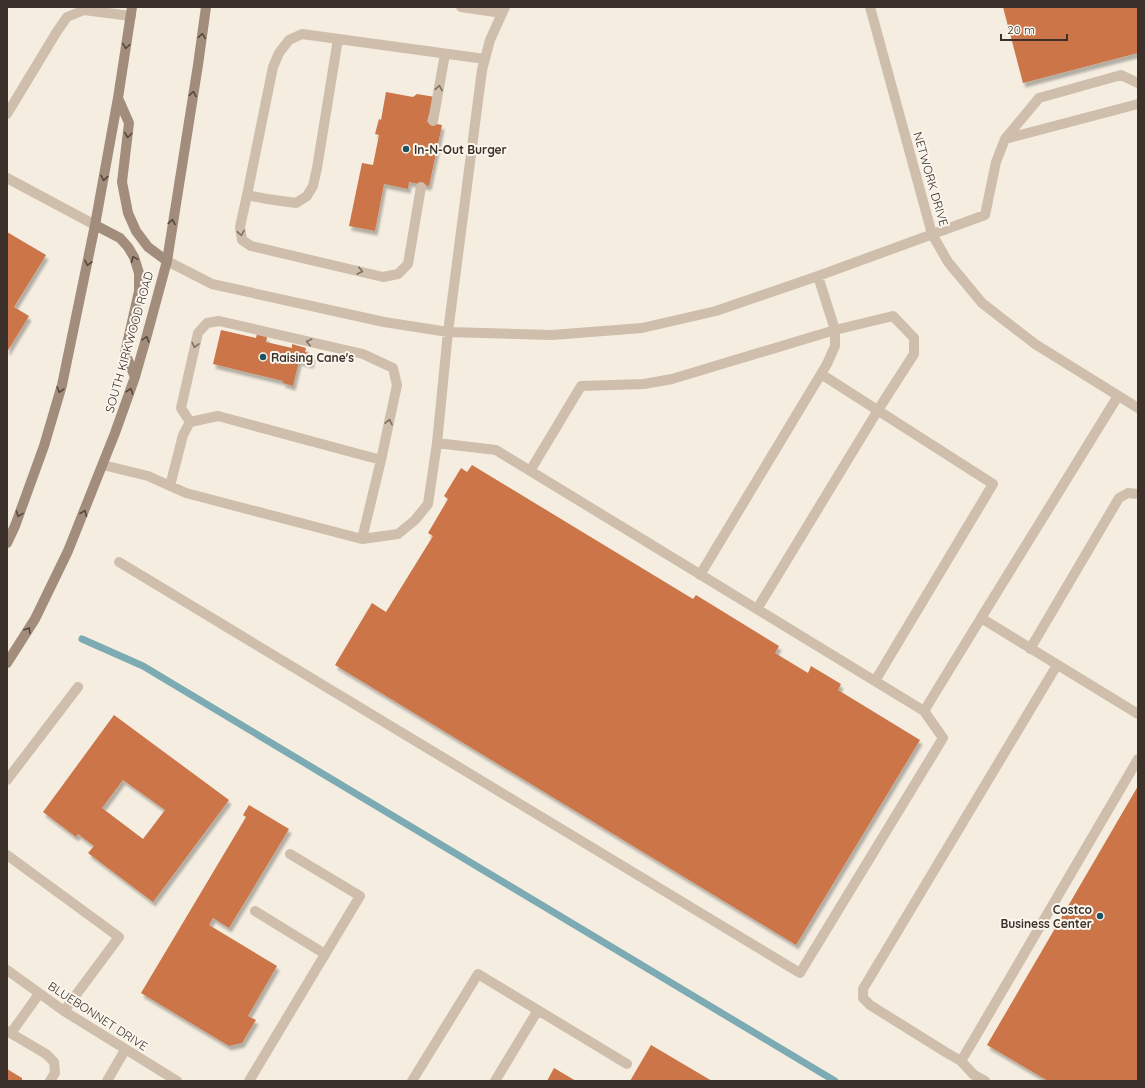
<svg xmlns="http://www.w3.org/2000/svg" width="1145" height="1088" font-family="Quicksand,sans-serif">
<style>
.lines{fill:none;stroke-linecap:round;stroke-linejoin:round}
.stream{stroke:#7dabb3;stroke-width:7}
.building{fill:#cb7548;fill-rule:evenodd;filter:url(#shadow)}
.lane{stroke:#cebeab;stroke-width:10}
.street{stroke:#cebeab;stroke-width:10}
.secondary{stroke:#a28d7c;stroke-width:10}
.oneway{stroke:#55483e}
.oneway2{stroke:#7d7064}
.poi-dot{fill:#1d545f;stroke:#fbf6ed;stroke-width:1.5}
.labels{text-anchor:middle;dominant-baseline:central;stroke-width:4;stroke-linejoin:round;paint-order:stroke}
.poi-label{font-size:12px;font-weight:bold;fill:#3b312a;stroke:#fbf6ed;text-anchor:start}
.street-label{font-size:12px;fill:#3b312a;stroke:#fbf6ed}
</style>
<defs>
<filter id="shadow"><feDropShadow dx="2.5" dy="4.5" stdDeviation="1" flood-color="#0004"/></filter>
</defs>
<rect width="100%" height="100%" fill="#f4ede0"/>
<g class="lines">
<path class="stream" d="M82,639L143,666L835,1081"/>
</g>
<path class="building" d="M1003,7H1138V53L1023,83Z
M386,92L413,97L417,94L435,97L432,114H429L427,122L442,125L429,186L409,182L408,189L384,184L375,231L349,226L362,163L373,165L379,135L375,134L379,119L381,120Z
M7,232L46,255L14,307L29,316L7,352Z
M221,330L256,338L257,334L267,337L266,342L292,348V344L306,348L305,352L313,354L311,364L299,361L293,386L283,383V381L213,364Z
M472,465L693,599L696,595L779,646L775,653L808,673L811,666L841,684L838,690L920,740L796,945L335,665L372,603L386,612L433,536L428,533L448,499L444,496L461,468L467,472Z
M114,715L229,800L153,902L88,853L94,846L78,834L76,837L43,812ZM123,780L165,810L143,839L102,808Z
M1138,786V1081H1048L987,1045Z
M249,805L289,829L229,928L213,918L209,925L277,966L248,1016L256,1020L242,1043L229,1046L141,993L246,817L243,815Z
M651,1045L712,1081H630Z
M554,1068L576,1081H547Z
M7,1069L22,1078V1081H7Z"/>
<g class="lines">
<path class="lane" d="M461,7L502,13
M338,39L317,168L313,186L307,196L296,203L267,199L247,195L273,67L279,53L289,40L302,34L485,59
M7,114L56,33L67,17L84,10L131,16
M433,121L445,54
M1005,139L1039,98L1121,75L1138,83
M7,178L95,225
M247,195L240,227L242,240L251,246L383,277L398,274L408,264L421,187
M167,261L212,284L384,322L448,332L552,335L642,328L716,311L818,276L985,215L996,162L1005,139L1138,104
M821,374L993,484L875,681
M1118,396L981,618L1138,714
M190,422L181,408L198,333L207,323L219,321L363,354L393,368L397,385L381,460
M437,443L496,450L924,711L981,618
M103,465L148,476L186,493L362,539L398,534L415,520L428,504L437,443L448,332L482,70L490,40L505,7
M530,471L581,386L644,384L672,379L835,330L893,316L914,338V354L878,410L757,609
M170,486L183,435L190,422L218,416L381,460L362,539
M119,562L800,973L943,738L924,711
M700,575L827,364L835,346V330L818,276
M1030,649L1119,498L1128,493L1138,494
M1057,665L863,989V998L870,1005L947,1053L961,1061L973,1041L1138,759
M7,780L78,687
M7,855L119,937L64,1011
M255,911L325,954
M7,1031L46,1054L54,1062L55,1073L50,1081
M11,1033L39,994
M961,1061L974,1075L985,1081
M107,1081L125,1050
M249,1081L360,896L290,854
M412,1081L478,974L627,1064
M495,1081L538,1010"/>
<path class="street" d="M870,7L929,223L932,234L948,262L982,303L1035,344L1138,408
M7,970L64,1011L177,1081"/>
<path class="secondary" d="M118,98L129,123L122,182L128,213L136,231L148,247L167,261
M95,225L120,238L128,247L134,257L139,273V291L125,353L135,377
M7,543L15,526L44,446L62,385L95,225L118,98L132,7
M7,663L35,619L68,551L115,433L135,377L147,335L167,261L198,65L206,7"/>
</g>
<defs><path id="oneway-chevron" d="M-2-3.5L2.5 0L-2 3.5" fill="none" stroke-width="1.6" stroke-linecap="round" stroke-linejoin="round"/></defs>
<g class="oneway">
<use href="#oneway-chevron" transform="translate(202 36) rotate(-82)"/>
<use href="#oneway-chevron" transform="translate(126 46) rotate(99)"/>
<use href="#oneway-chevron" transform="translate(193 94) rotate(-81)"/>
<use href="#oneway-chevron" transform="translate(128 135) rotate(97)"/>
<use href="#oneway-chevron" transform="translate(104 178) rotate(100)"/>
<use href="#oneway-chevron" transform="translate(172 222) rotate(-81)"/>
<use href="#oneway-chevron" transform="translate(134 259) rotate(-114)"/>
<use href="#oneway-chevron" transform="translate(88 263) rotate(102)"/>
<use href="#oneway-chevron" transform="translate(146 339) rotate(-74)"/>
<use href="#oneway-chevron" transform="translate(60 390) rotate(106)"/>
<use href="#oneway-chevron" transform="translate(130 391) rotate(-71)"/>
<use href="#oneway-chevron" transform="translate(84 513) rotate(-68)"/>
<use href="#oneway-chevron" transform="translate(19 514) rotate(110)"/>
<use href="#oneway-chevron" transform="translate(28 630) rotate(-58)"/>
</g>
<g class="oneway2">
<use href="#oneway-chevron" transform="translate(439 88) rotate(-80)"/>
<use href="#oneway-chevron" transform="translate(241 233) rotate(81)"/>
<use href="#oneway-chevron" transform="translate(360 271) rotate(13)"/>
<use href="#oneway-chevron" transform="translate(309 342) rotate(-167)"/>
<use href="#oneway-chevron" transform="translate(195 345) rotate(103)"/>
<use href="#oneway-chevron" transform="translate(389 422) rotate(-78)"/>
</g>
<g class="poi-dot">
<circle cx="406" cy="149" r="4"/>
<circle cx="263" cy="357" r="4"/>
<circle cx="1100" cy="916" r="4"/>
</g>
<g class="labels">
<g class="poi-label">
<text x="414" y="149">In-N-Out Burger</text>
<text x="271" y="357">Raising Cane's</text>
<text x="1092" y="909" text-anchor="end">Costco<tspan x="1092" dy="14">Business Center</tspan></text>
</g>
<g class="street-label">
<text transform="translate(931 179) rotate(74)">NETWORK DRIVE</text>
<text transform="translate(129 342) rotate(-74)">SOUTH KIRKWOOD ROAD</text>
<text transform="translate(98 1016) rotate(33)">BLUEBONNET DRIVE</text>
</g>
</g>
<rect width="1145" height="1088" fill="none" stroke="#3b312a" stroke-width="16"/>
<path d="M1001 34v6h66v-6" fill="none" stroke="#3b312a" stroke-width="2"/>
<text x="1007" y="34" font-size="12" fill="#3b312a" stroke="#fbf6ed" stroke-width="3" paint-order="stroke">20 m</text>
</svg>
